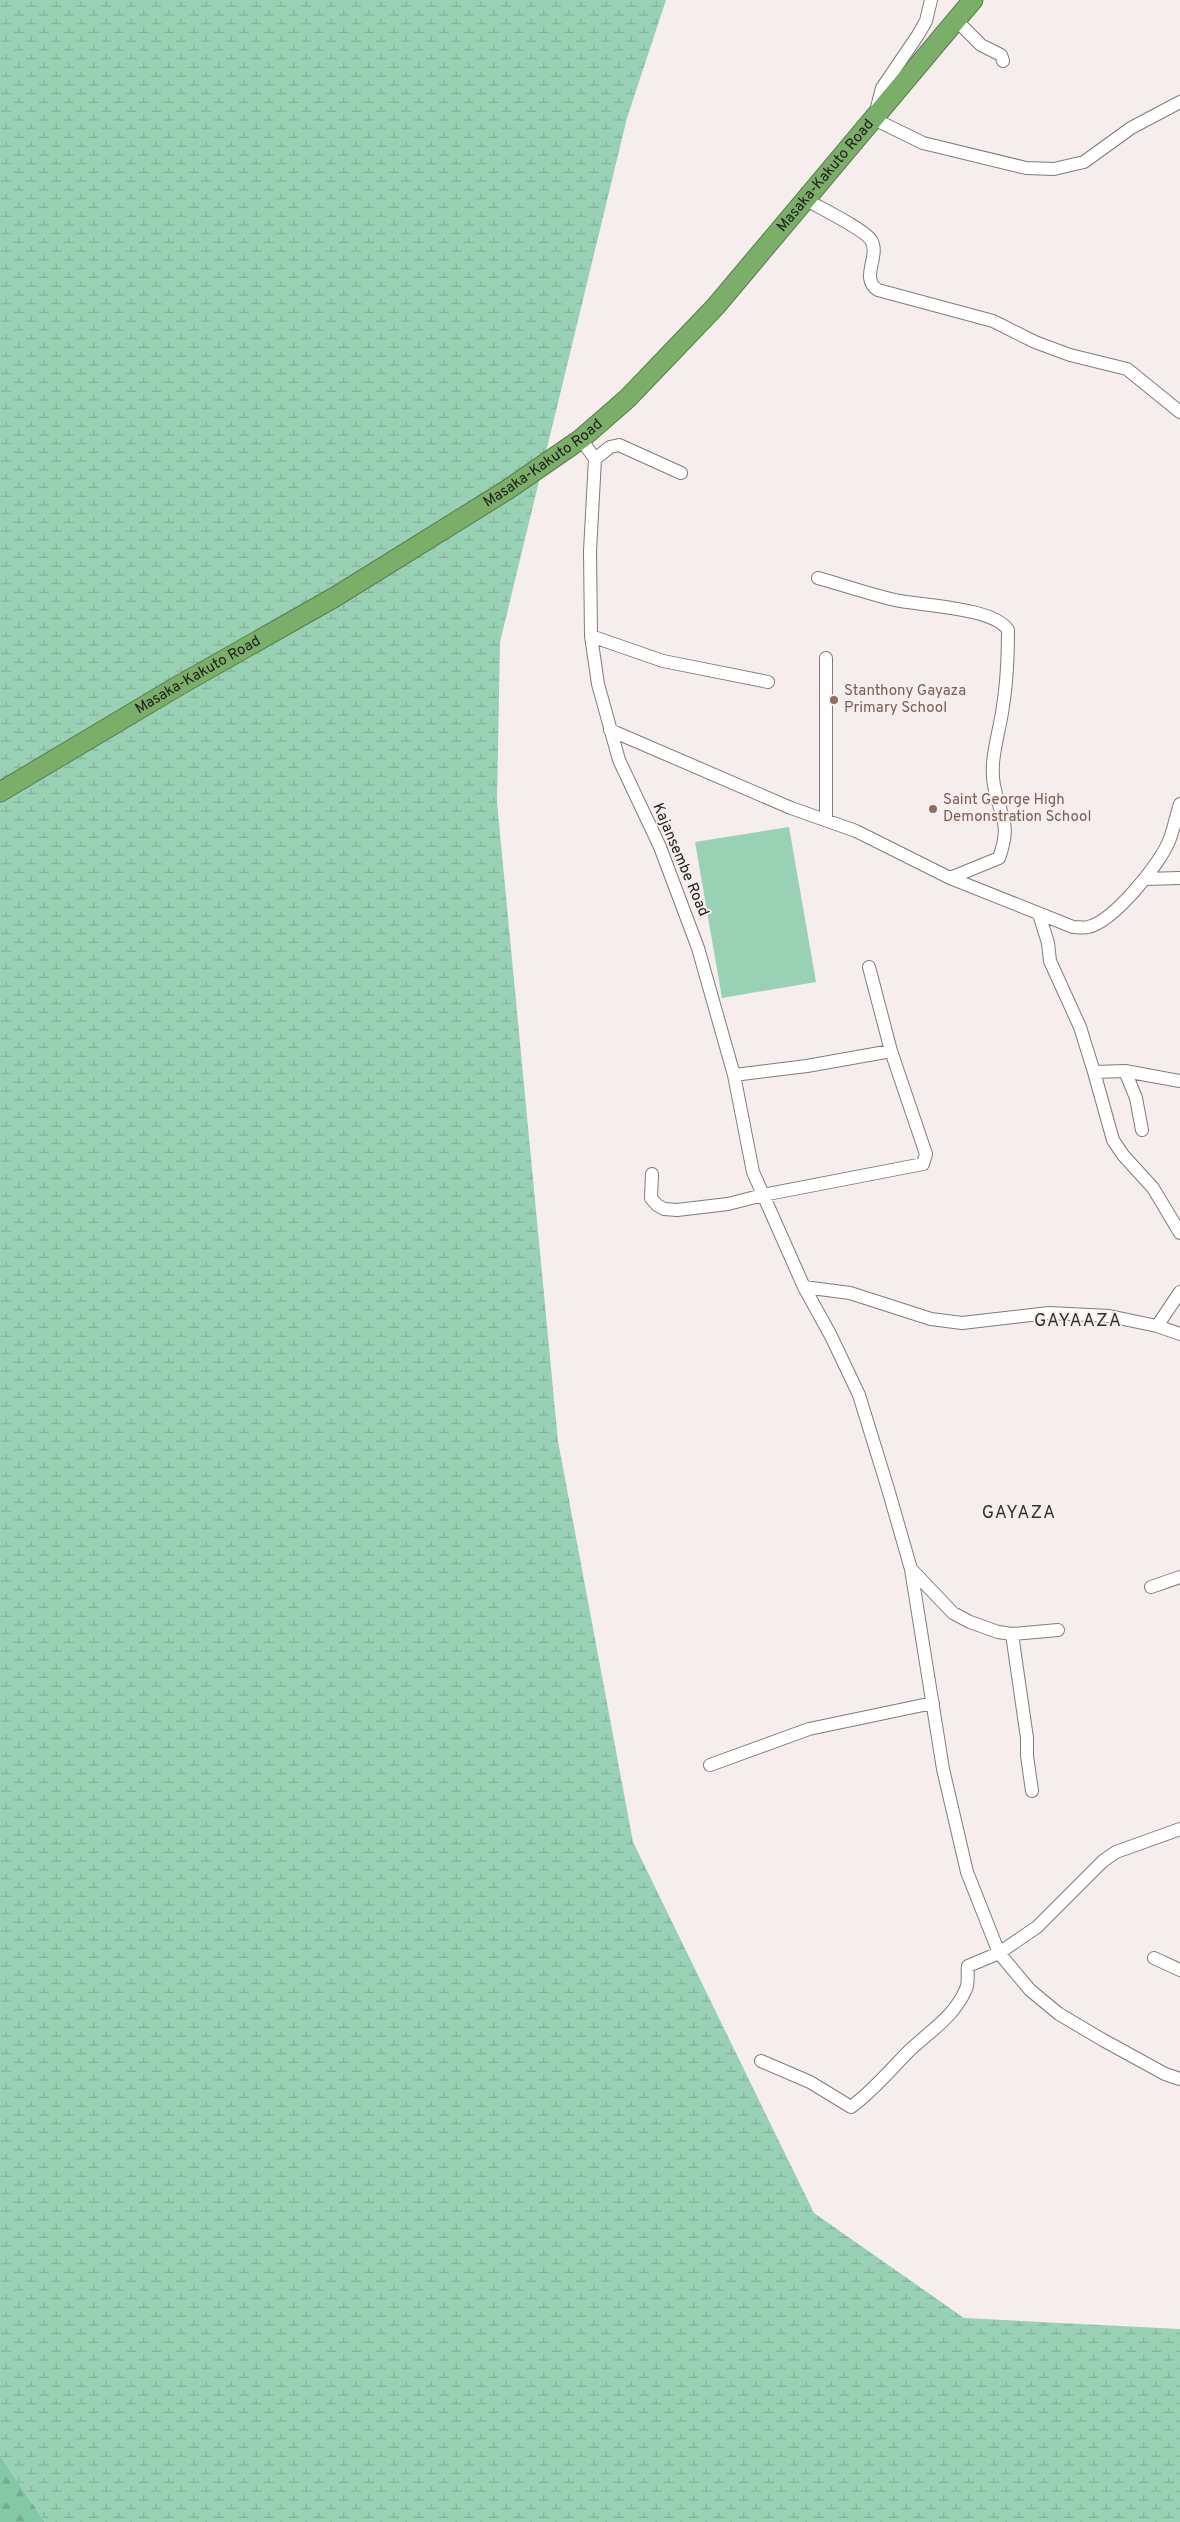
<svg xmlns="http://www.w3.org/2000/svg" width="1180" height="2522" font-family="Overpass,sans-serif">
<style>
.forest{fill:url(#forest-firs)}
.wetland{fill:url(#wetland-marsh)}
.park{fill:#98d1b4}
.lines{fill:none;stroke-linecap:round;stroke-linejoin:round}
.minor-casing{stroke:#817b79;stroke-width:14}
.highway-casing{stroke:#5a7c4e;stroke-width:21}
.minor{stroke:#fff;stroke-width:12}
.highway{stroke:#7baf69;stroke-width:19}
.education-dot{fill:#8d6e63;stroke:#f6eeec;stroke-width:2}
.labels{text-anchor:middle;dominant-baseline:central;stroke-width:4;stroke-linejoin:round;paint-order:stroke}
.street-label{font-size:15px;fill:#1e1c1b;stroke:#f6eeec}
.education-label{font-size:15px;fill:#785e54;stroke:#f6eeec;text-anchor:start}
.quarter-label{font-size:18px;letter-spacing:1px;fill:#342f2d;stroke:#f6eeec}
</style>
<defs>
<pattern id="forest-firs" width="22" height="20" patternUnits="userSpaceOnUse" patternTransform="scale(1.25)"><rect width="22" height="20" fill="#84c9a7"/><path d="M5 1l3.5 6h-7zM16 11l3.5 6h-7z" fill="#72ac8f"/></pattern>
<pattern id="wetland-marsh" width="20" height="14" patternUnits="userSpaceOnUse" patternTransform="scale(1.25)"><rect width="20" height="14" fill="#98d1b4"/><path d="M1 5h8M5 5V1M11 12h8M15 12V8" fill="none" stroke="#83b39a"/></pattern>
</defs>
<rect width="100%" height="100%" fill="#f6eeec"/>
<path class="forest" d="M0,2455L45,2522H0Z"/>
<path class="wetland" d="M0,0H666L627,118L500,642L497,802L558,1441L633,1842L814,2213L964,2318L1180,2329V2522H45L0,2455Z"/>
<path class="park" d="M789,827L816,982L722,998L695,842Z"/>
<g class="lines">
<g class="minor-casing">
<path id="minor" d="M931,0L926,21L918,35L882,88L874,119L923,143L1026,168L1054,169L1084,162L1131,128L1180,102
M956,20L981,45L1001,55L1003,61
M805,199C818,207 864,229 871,240C881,256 859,278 878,290L993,321L1035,342L1070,355L1127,369L1180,412
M581,439L595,459L590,551L591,636L598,684L619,760L660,847L698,948L734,1075L753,1172L804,1287L831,1336L859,1395L888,1489L911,1569L943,1769L967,1872L999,1953L1030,1990L1059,2014L1103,2040L1165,2074L1180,2079
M595,459L610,447L619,445L681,473
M818,578C843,585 869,594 895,600C922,606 993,607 1008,630C1008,655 1007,681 1003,706C1000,731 989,760 994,785C1000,818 1012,822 999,858L950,878
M591,636L663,661L768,682
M610,730L791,808L856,831L950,878L1073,927C1078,927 1084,928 1088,927C1113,922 1160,864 1169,841C1174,829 1176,816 1180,804
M826,820V658
M1144,879L1180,878
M1039,914L1048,943L1050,961L1080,1027L1094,1072L1125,1071L1180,1081
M1125,1071L1136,1098L1142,1130
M1094,1072L1113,1140L1123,1155L1153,1188L1180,1233
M734,1075L807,1066L891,1051
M652,1174L651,1198L657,1205L664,1209L677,1210L728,1204L763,1195L923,1164L926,1154L891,1051L869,967
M804,1287L850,1293L931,1319L962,1323L1049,1313L1109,1316L1157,1326L1180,1334
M1157,1326L1180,1292
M911,1569L953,1613L970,1622L998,1632L1012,1634L1058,1630
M1151,1587L1180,1577
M1012,1634L1027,1738V1756L1032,1791
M710,1765L809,1729L933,1703
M1154,1958L1180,1970
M761,2061L810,2082L851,2107C873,2091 890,2070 909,2051C930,2031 954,2017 966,1989C969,1983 967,1973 968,1966L999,1953L1037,1927L1103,1861L1116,1852L1180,1829"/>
</g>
<g class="highway-casing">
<g id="highway">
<path id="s1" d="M0,792L178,686L335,597L507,490L581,439L628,398L716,306L973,0"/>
</g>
</g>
<use href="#minor" class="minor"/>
<use href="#highway" class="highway"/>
</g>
<g class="education-dot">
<circle cx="834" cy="700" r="5"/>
<circle cx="933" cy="809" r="5"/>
</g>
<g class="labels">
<g class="street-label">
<text stroke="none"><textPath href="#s1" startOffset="1040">Masaka-Kakuto Road</textPath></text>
<text stroke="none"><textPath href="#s1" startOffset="635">Masaka-Kakuto Road</textPath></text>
<text stroke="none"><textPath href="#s1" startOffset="230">Masaka-Kakuto Road</textPath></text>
<text transform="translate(680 860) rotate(67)">Kajansembe Road</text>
</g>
<g class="education-label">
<text x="844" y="691">Stanthony Gayaza<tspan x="844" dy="17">Primary School</tspan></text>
<text x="943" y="800">Saint George High<tspan x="943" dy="17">Demonstration School</tspan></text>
</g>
<g class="quarter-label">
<text x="1078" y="1321">GAYAAZA</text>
<text x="1019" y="1513">GAYAZA</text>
</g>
</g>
</svg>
